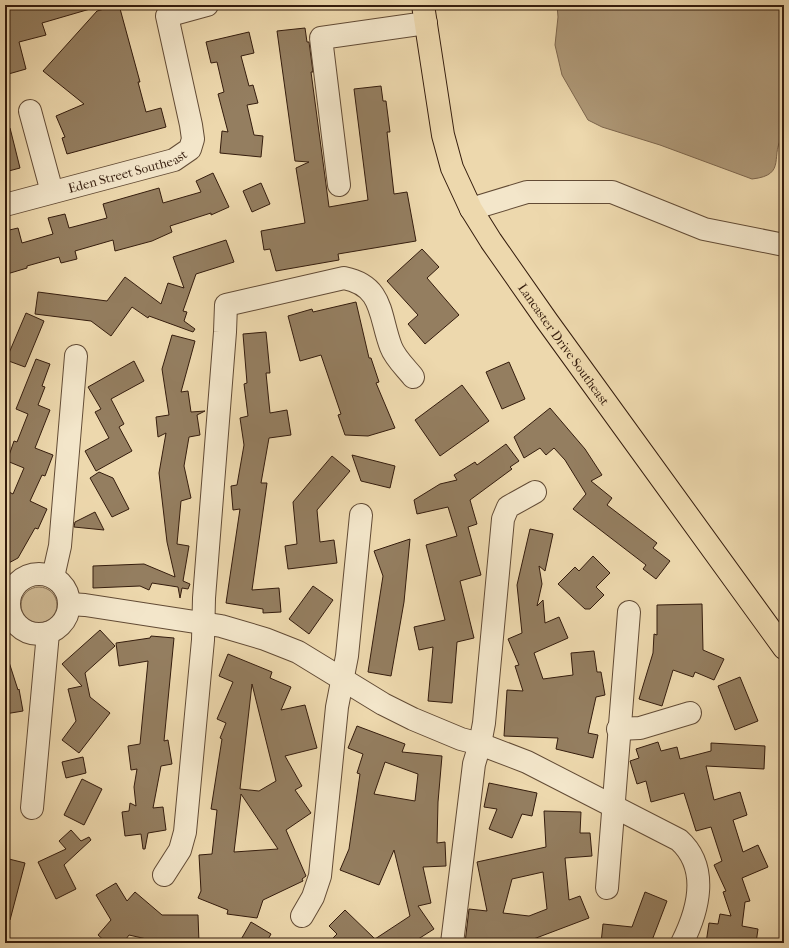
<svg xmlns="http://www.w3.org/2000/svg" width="789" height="948" font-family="'IM FELL French Canon',serif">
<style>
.green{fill:#ceb892;stroke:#816a50}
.water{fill:#ae9877;stroke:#7d664d}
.building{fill:#947e60;stroke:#341c0d;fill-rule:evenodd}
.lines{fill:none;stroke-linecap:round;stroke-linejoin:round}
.minor-casing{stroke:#624b35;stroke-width:24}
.major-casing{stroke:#341c0d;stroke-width:24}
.minor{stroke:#f3e6ca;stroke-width:22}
.major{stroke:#edd8ad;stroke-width:22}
.labels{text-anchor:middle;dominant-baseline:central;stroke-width:3;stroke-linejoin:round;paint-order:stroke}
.street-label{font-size:13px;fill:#341c0d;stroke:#f3e6ca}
</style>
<rect width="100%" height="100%" fill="#edd8ad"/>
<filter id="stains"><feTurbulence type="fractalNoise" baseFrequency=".005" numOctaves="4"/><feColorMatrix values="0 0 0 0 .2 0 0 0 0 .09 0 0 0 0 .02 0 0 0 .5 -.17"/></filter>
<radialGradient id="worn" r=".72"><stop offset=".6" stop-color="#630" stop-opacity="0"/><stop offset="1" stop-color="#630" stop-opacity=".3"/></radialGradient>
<path class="green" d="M21 605a18 18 0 1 1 36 0a18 18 0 1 1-36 0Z"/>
<path class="water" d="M557,5H784V135C768,154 789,175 752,179L660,145L602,127L588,120L562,75L555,45L558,17Z"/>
<path class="building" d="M5,5H90V9L42,23L46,35L19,42L26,69L5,75Z
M119,5L140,82H138L146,112L161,108L166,127L67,154L62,138L65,137L56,116L84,104L43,71L97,11Z
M305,28L307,42H309L313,72H311L329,207L368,200L354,89L381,86L383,101H386L390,132H387L394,194L407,192L416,241L338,254L339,260L276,271L270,249L264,250L261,231L305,223L296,168L309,162L295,161L277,31Z
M249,32L254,53L241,56L249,86L253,85L258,103L247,105L254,135L263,136L261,157L220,153L222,131L228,132L218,94L224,92L217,62L211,63L206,42Z
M10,128L20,168L5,172V129Z
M213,173L229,207L211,215V213L170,226L172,232L152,241L115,251L113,240L75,251L77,259L61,263L59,257L27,266V268L7,274L5,265V231L18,228L22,243L53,234L48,218L65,214L69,228L107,218L103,204L159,188L163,203L201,192L196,181Z
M261,183L270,204L252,212L243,191Z
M226,240L234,262L196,274L183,311L187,312L184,321L195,329L193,332L149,316L148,318L132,307L111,336L91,321L35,314L38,292L107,301L125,277L161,304L168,283L184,288L173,257Z
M422,249L439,267L427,278L459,315L425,344L408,324L418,315L387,281Z
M356,302L369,358H371L379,382L376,383L395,428L368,436L345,435L338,415L341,414L321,355L300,361L288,316L312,309L313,312Z
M26,313L44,321L25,367L6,360Z
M266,332L270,373H266L270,413L287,410L291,435L269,438L261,483H267L252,590L279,588L281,612L263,613V609L226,603L240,509L233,510L231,486L237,485L244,445L240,418L248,416L244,384L247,383L243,334Z
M172,335L195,341L181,392L188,391L191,412L205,411L197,415L200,435L189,437L184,466L191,498L181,501L177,544L189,546L183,581L190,584L188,589L182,588L180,598L178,587L152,583L149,590L140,586L93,588V566L144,564L175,577L167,542L159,473L166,433L158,437L156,417L169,415L162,369Z
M36,359L50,364L42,386L45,387L38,405L50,410L35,448L53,455L45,476L42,475L30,501L47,509L38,529L35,528L18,558L5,565V501L9,492L13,494L24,468L7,461L14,441L17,442L28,414L16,409Z
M134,361L144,381L111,399L124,424L119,427L132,451L96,471L85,451L109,438L95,412L101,409L88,387Z
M509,362L525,399L502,409L486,372Z
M462,385L489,421L440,456L415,420Z
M550,408L585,449L602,475L591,481L612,498L607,505L657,543L653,548L670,561L656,579L643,569L646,565L573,509L586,494L565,460L554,448L546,455L540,448L524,458L514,437Z
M506,444L519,461L510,467L512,469L470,500L477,524L468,527L481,575L460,581L474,638L457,642L452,703L428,701L433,647L419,650L414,627L445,620L426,545L457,536L448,507L417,514L414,500L440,484L457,480L454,475L475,462L477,465Z
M352,455L395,466L390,488L361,481Z
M332,456L350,471L317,510L320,542L334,540L337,563L288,569L285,546L297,544L293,502Z
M99,472L113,478L129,509L112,517L90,478Z
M95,512L104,530L74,527L75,522Z
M530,529L553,534L545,571L539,566L542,584L537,606L543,600L545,623L559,617L568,638L534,653L543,679L573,675L571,653L594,651L597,672H601L605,695L596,697L588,733L598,735L593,758L556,749L558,738L504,736L507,690L523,691L515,666L519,665L508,639L522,633L517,585Z
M410,539L404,602L391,676L368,672L383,576L374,551Z
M593,556L610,573L596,587L604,595L590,609H585L558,584L575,567L579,571Z
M313,586L333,600L309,634L289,619Z
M702,604L703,650L724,659L714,680L695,672L693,677L673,670L662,706L639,699L653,653L654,634L657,635V605Z
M100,630L115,646L85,673L90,697L110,713L79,753L62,740L76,721L68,689L82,686L62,664Z
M151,636L174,638L164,741L168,740L172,764L161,766L153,808L163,807L166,830L148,833L145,849H143L141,834L125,836L122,812L129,811L130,803L136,806L134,787L137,769L131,770L128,746L140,744L148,661L119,666L116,643L150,638Z
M228,654L272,672L270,678L291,687L281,710L305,705L317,748L285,756L302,786L295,790L311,813L286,830L306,876L302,879L303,881L263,900L257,918L227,914L228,910L198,898L201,891L199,855L212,854L217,810L211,809L222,739L220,738L226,723L217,719L233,682L219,676ZM252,684L276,781L259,791L240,789ZM241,794L278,849L234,852Z
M8,659L18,690L19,689L23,711L5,714V660Z
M740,677L758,721L735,730L718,686Z
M357,726L405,744L402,752L442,756L438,802L437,843L445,842L446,866L423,867L431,903L418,906L434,929L412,943H328L337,934L329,926L345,910L375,939L410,916L394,850L379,885L340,870L349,849L360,774L357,773L363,754L348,748ZM385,762L418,774L415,801L374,794Z
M658,742L661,751L677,747L680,759L711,751V743L765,746L764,769L706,766L714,800L740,792L747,815L733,820L743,852L758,845L768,867L742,878L750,901L745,902L742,926L758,929L756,943H706L709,923L718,924L720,914L731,916L723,892L726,891L714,865L722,861L711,827L696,831L684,793L651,802L646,781L637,784L630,761L639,758L636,749Z
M83,757L86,773L66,778L62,762Z
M82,779L102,789L84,825L64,815Z
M489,783L537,793L532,816L522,814L512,838L489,829L497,809L484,807Z
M544,811L581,812L580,833H590L592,856L565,858L569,900L580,896L589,918L523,943H465L469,909L487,911L477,862L546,847ZM543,872L547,909L529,916L503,913L512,879Z
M71,830L81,841L89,837L91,840L64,865L76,889L56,899L38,862L66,849L59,841Z
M5,858L25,863L10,920L5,919Z
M116,883L127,901L135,892L162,915H198L199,943H164L129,935L123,943H107L98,935L111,920L96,895Z
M645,892L667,901L651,943H601L603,924L632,927Z
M251,922L271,934L266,943H239Z"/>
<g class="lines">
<g class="minor-casing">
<g id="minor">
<path d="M30,111L52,192"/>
<path d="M339,185L321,38L426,23"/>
<path id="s1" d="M5,205L174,160L190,149L193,139L191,125L167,16L207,5"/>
<path d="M471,209L527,192H612L704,229L784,245"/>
<circle cx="39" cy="604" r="30"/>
<path d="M53,577L60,546L76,356"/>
<path d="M69,604L85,605L221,626L265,639L298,652L383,704L413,719L461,739L480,744L527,762L679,840C710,868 698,911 682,943"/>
<path d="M618,729L640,728L690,713"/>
<path d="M32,808L48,633"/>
<path d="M164,875L180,850L185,832L203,640L204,598L225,332L226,305L344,278C384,286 379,316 391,347C395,358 406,368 413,377"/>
<path d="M607,888L629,612"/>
<path d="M302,916L313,897L320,876L337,707L347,656L361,515"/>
<path d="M452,943L474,764L480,744L484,723L503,519L508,507L535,492"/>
</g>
</g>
<g class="major-casing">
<g id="major">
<path id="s2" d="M423,5L443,135L452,168L471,209L491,241L547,321L784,648"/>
</g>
</g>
<use href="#minor" class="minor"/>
<use href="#major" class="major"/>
</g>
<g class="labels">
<g class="street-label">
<text stroke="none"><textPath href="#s1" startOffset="127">Eden Street Southeast</textPath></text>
<text stroke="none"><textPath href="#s2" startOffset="375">Lancaster Drive Southeast</textPath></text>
</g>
</g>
<rect width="789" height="948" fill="none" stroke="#edd8ad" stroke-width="20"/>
<rect x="6" y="6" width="777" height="936" fill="none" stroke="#341c0d" stroke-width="2"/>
<rect x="10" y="10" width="769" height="928" fill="none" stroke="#341c0d"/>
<rect width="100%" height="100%" filter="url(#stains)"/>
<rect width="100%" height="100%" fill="url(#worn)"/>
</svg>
